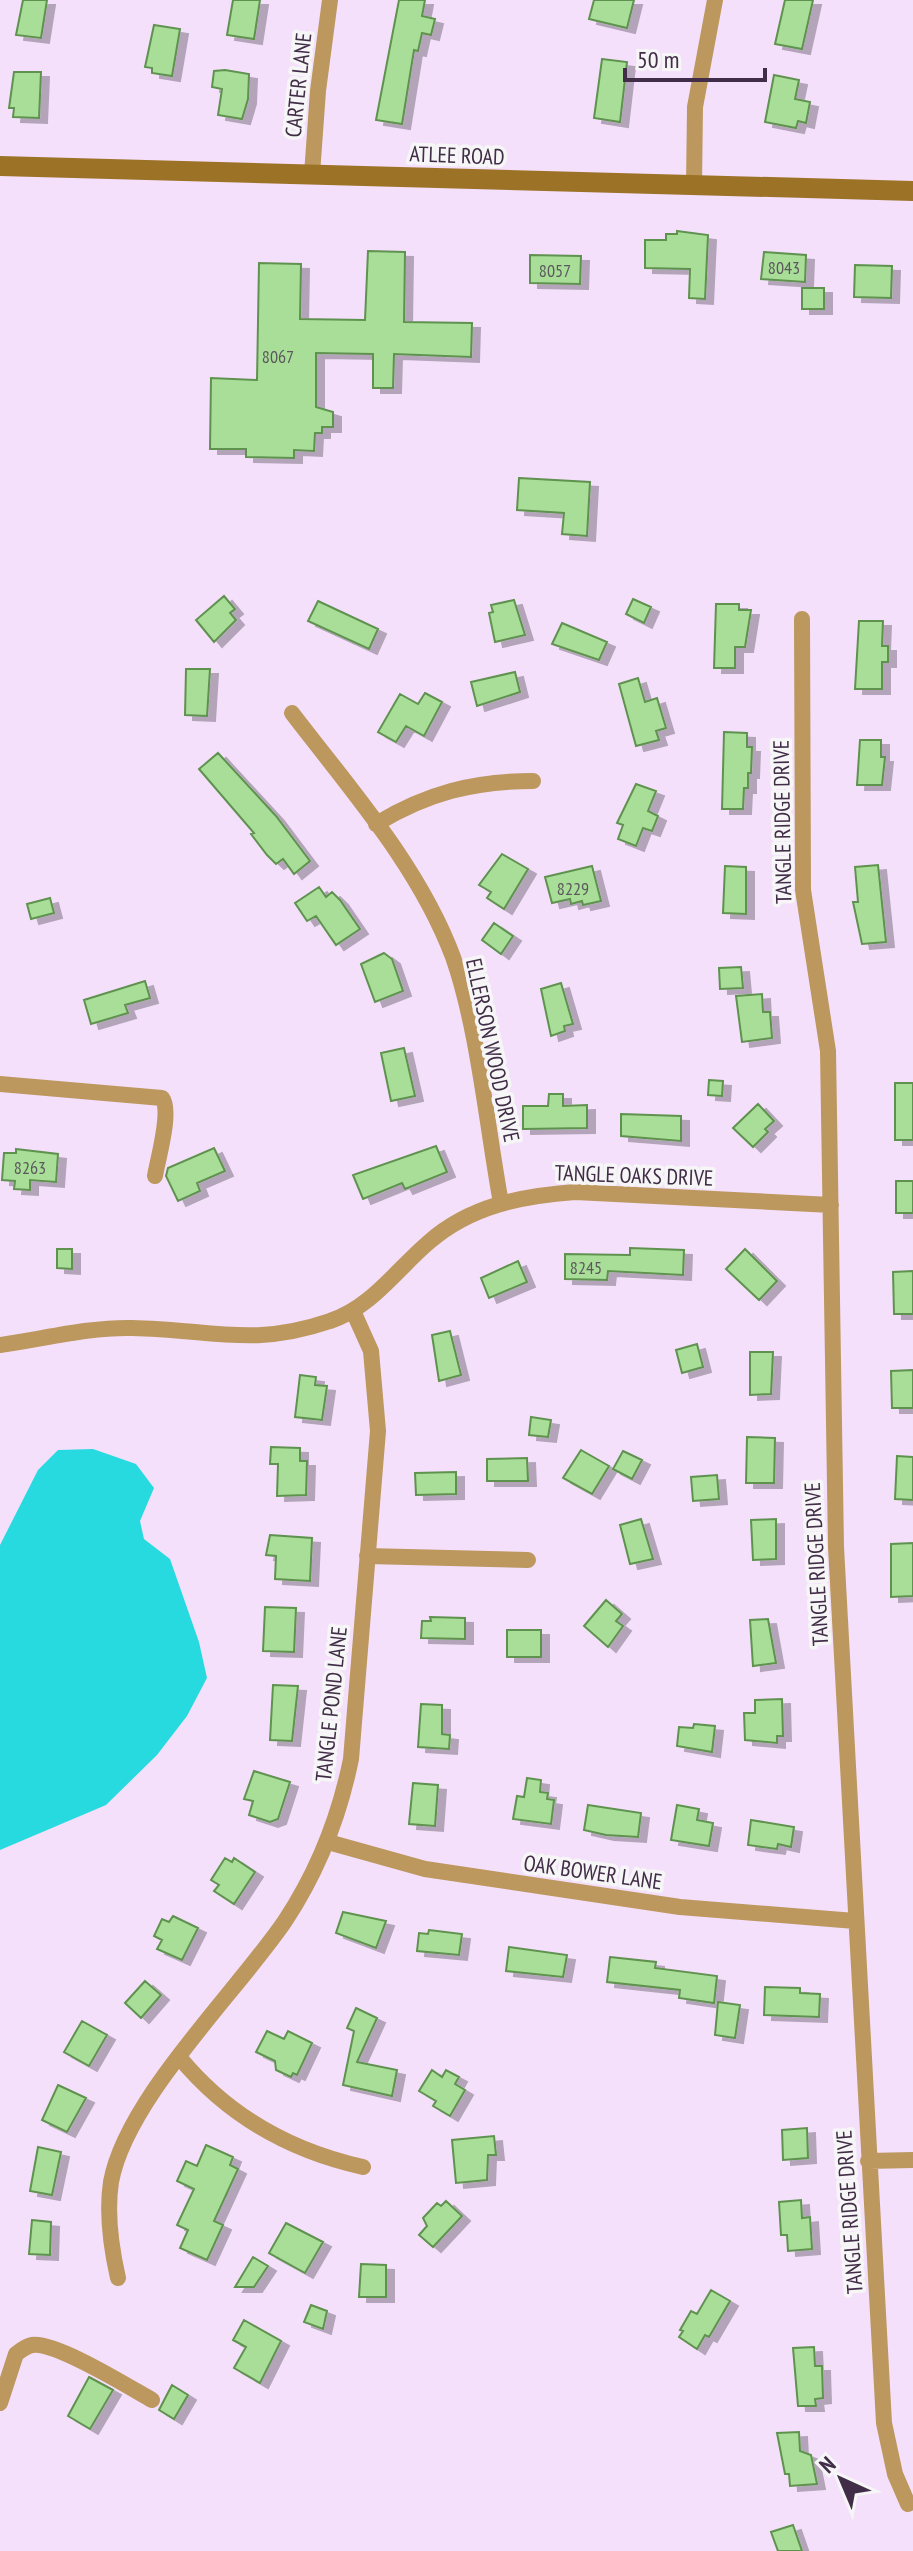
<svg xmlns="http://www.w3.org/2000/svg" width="913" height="2551" font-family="'PT Sans Narrow',sans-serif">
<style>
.water{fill:#26dae0}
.building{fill:#a8de98;stroke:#609250;stroke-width:2;filter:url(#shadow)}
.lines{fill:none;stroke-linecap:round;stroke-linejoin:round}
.street{stroke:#bc985f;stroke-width:16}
.secondary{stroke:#9c7226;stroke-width:20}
.labels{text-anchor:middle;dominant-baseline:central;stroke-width:7;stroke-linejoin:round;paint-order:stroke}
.number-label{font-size:18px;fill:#5c595c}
.street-label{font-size:22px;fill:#422d48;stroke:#f6f6f6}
</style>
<defs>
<filter id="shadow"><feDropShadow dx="8" dy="5" stdDeviation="0" flood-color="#0004"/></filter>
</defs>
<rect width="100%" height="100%" fill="#f5e0fc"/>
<path class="water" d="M93,1449L136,1464L154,1488L140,1521L144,1539L170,1559L199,1642L207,1678L187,1716L157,1755L106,1805L0,1850V1545L38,1470L58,1450Z"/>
<path class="building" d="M23,0H47L41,38L16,35Z
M233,0H260L254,39L227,35Z
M399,0H425L422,16L435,19L431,35L422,33L418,51L414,50L402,124L376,120Z
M594,0H634L627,28L589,19Z
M785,0H813L802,49L775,44Z
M154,25L180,29L172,76L152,73V68L145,67Z
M602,59L627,62L620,122L594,118Z
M225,70L249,74L248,99L242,119L218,115L222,89L212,87L214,71Z
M14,72H41L39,118L13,117L14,108H9Z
M774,75L799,80L795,99L810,102L806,123L798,121L796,128L765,122Z
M677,231L708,235L705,299L689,298L690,269L645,268V240H666V234H677Z
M368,251L405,252L404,322L472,323L471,357L394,354L393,388H373V354L316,353V407L333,412V427H322V433H315L314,451L294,450V458L246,457V449H210L211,378L257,380L259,263L301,264L300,319L365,320Z
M764,252L806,255L805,282L761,279Z
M530,255L581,256L580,284L530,283Z
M855,265L892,266L891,298L854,297Z
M802,288H824V309H802Z
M519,478L590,482L587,536L562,534L564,513L517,510Z
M224,596L235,609L230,613L236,620L214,642L196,620Z
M633,599L651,607L644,623L626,614Z
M514,600L525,635L495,642L489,613L493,612L491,605Z
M318,601L378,629L369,649L308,621Z
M716,604H739V610H751L745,647H735V668H714Z
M859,621H883L882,646H888V662H882V689H855Z
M562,623L607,642L599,660L552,644Z
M186,669H210L207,716L185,715Z
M515,672L520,692L477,706L471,682Z
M638,678L645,702L657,698L666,728L656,731L659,740L636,746L619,684Z
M425,693L442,702L424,736L406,726L396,742L378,732L400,694L418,704Z
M724,732L747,733V747H752L751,773H748V788H744L743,809H722Z
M860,740H881V757H885L882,785H857Z
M218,753L276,816L310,861L294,874L283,859L276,864L267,855L251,834L254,833L199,769Z
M636,784L656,791L648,811L658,816L652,831L643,828L636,846L618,839L623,825L617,823Z
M502,854L528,869L504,909L487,898L491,892L479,885Z
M878,865L886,942L862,944L853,902H858L855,867Z
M592,866L601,901L583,905L582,901L571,904L570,899L552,903L545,877Z
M725,866L746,867V914L723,913Z
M319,887L326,897L332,892L340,900L360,929L336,945L316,916L307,921L295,903Z
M50,898L54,913L31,919L27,904Z
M494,923L513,936L501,954L482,940Z
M384,953L392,959L403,991L375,1002L361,964Z
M741,967L743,988L720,989L719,968Z
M145,981L150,998L125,1005L128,1013L91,1024L84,1000Z
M561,983L573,1024L564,1026L565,1031L551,1036L541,989Z
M762,994L763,1012H770L772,1038L742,1042L736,996Z
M404,1048L415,1096L391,1101L381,1053Z
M709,1080L723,1081L722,1096L708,1095Z
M895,1083H913V1140H895Z
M549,1094H563V1106L587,1105V1128L523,1129V1106H548Z
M758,1104L774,1121L765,1129L768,1132L753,1147L733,1128Z
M621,1114L681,1116V1141L621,1136Z
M436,1146L447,1172L405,1189L402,1183L363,1199L353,1175Z
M214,1148L225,1171L197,1183L200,1191L178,1201L166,1176L168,1168Z
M16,1149L58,1154L56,1182L30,1180V1190L14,1189L15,1181L2,1180L4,1153H16Z
M896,1181H913V1213H896Z
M630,1248L684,1250L683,1275L608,1271L607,1280L565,1279V1254L630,1255Z
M57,1249H72V1269L57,1268Z
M745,1249L777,1281L759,1300L726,1269Z
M518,1261L527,1282L489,1298L481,1278Z
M913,1271V1314H894L893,1272Z
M450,1331L461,1375L439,1381L432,1335Z
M697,1344L703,1367L682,1373L676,1350Z
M750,1352H773L771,1394L750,1395Z
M913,1370V1408H892L891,1371Z
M300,1375L316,1377L315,1385L327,1386L322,1420L295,1417Z
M531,1417L551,1420L548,1437L529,1435Z
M747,1437L775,1438L774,1483H746Z
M271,1447L300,1448V1461H307L306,1495L277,1496L278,1464H270Z
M581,1450L609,1466L592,1494L563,1478Z
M623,1451L642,1460L632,1479L613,1469Z
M897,1456L913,1457V1500L895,1499Z
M527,1458L528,1481H487V1459Z
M456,1472V1494L416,1495L415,1473Z
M717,1475L719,1499L693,1501L691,1477Z
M641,1519L653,1559L630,1564L620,1525Z
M776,1519V1559L753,1560L751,1520Z
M270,1535L312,1538L310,1581L275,1579L276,1556L266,1555Z
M913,1543V1596L891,1597V1544Z
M606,1600L622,1614L616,1621L623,1626L608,1647L584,1626Z
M265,1607L296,1608L294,1652L263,1651Z
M430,1617L465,1618V1639L421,1638L422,1621H431Z
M768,1619L776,1663L753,1666L750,1620Z
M507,1630H541V1657H507Z
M273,1685L298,1686L292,1741L270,1740Z
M782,1699L783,1736H777V1743L745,1740L744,1713H755V1700Z
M421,1704L442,1705V1734L450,1735L449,1749L418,1747Z
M694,1724L715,1726L712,1752L677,1746L679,1727L693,1728Z
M254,1771L290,1782L278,1819L270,1822L249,1815L253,1801L244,1799Z
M527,1778L541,1780L540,1792L548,1793L547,1799L554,1800L551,1824L513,1819L517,1796L524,1797Z
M413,1783L438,1785L435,1826L409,1824Z
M588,1805L641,1813L638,1837L606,1835L584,1830Z
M677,1805L699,1809L697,1820L713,1823L709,1846L671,1840Z
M751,1820L794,1827L791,1847L778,1844L777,1849L748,1845Z
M225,1858L232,1862L234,1858L255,1872L234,1904L214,1891L219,1885L211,1880Z
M343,1912L386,1921L376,1948L336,1933Z
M173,1916L198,1928L182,1960L157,1949L162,1940L154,1936L162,1919L169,1922Z
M429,1930L462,1934L459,1955L417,1951L419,1933L428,1934Z
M509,1947L567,1955L563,1977L506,1971Z
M610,1957L656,1962L655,1968L717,1976L714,2003L679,1998L680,1990L607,1982Z
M145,1981L161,1995L141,2018L125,2003Z
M765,1987L800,1988V1993L820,1994L819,2017L764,2015Z
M718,2002L740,2005L735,2038L715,2035Z
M356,2008L377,2018L357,2062L397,2070L392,2096L343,2085L354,2031L347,2028Z
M82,2021L107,2035L89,2066L64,2052Z
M267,2031L284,2039L288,2031L312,2043L297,2075L293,2073L291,2077L276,2070L275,2061L256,2052Z
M432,2070L442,2077L446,2070L459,2077L455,2084L465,2090L450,2116L433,2106L436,2101L419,2091Z
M58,2085L86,2098L67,2132L42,2120Z
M807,2128L808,2158L783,2160L782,2130Z
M494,2136L496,2155H488L487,2180L456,2183L452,2140Z
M206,2145L233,2157L230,2165L238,2169L214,2221L223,2225L207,2260L180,2248L188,2230L177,2225L194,2189L177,2181L186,2161L197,2166Z
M38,2147L61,2152L52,2195L30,2191Z
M801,2200L802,2218L810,2217L812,2249L788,2251L787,2235H781L779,2202Z
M446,2201L462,2216L433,2247L419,2235L427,2226L423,2218L437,2203L441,2206Z
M32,2220L51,2222L50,2255L29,2254Z
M286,2223L323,2242L305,2273L269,2253Z
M253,2257L268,2266L254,2287H235Z
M361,2264L386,2265V2297H359Z
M711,2290L730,2301L709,2337L705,2335L697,2349L679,2337L683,2331L680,2330L691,2311L697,2314Z
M311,2305L327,2311L323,2329L304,2322Z
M244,2320L281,2341L260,2383L234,2368L246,2347L233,2340Z
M814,2347L815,2366H822L823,2398L815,2399L816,2406H798L793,2348Z
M89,2377L113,2390L90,2429L68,2416Z
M172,2385L188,2395L174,2419L159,2410Z
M799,2432L800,2451L811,2455L817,2484L790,2486L789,2474H785L777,2433Z
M793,2525L802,2551H778L771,2532Z"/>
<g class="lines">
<path class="street" d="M312,174L318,91L330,0
M694,185L695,107L715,0
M802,619L803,890L828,1051L836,1547L884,2423L895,2474L908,2504
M292,713C350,789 419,866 453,957C478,1028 487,1127 501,1203
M376,824C427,793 474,781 533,781
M0,1084L162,1098C172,1111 158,1158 155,1176
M0,1345C44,1339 88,1327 132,1328C210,1329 251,1348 330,1321C371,1308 397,1269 429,1242C470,1206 521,1196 575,1192L831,1205
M367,1556L528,1560
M328,1842L425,1869L680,1907L855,1921
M180,2058C228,2116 291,2151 363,2167
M868,2161L913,2160
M118,2278C111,2247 106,2214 111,2182C126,2099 236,1993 285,1921C318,1871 339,1818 351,1759L378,1431L371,1351L353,1311
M0,2403L16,2354C21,2350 26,2346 32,2345C55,2341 129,2387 152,2400"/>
<path class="secondary" d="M0,166L913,191"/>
</g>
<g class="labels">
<g class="number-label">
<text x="784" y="267">8043</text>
<text x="555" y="270">8057</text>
<text x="278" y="356">8067</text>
<text x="573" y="888">8229</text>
<text x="30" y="1167">8263</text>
<text x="586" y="1267">8245</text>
</g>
<g class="street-label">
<text transform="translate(298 85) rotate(-84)">CARTER LANE</text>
<text transform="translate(457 155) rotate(2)">ATLEE ROAD</text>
<text transform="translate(782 822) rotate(-91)">TANGLE RIDGE DRIVE</text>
<text transform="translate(493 1050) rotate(78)">ELLERSON WOOD DRIVE</text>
<text transform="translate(634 1175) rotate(2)">TANGLE OAKS DRIVE</text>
<text transform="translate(816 1564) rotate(-93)">TANGLE RIDGE DRIVE</text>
<text transform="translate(331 1704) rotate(-84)">TANGLE POND LANE</text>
<text transform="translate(593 1872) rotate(8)">OAK BOWER LANE</text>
<text transform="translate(849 2212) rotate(-94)">TANGLE RIDGE DRIVE</text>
</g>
</g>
<g transform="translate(841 2479) rotate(316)" stroke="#f6f6f6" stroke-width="6" paint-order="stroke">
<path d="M0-6L14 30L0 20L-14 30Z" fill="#422d48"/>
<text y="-12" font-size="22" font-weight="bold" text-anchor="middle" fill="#422d48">N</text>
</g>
<path d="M625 68v12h140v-12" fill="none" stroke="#422d48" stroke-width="4"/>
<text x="637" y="68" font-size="24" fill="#422d48" stroke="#f6f6f6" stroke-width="6" paint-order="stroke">50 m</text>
</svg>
